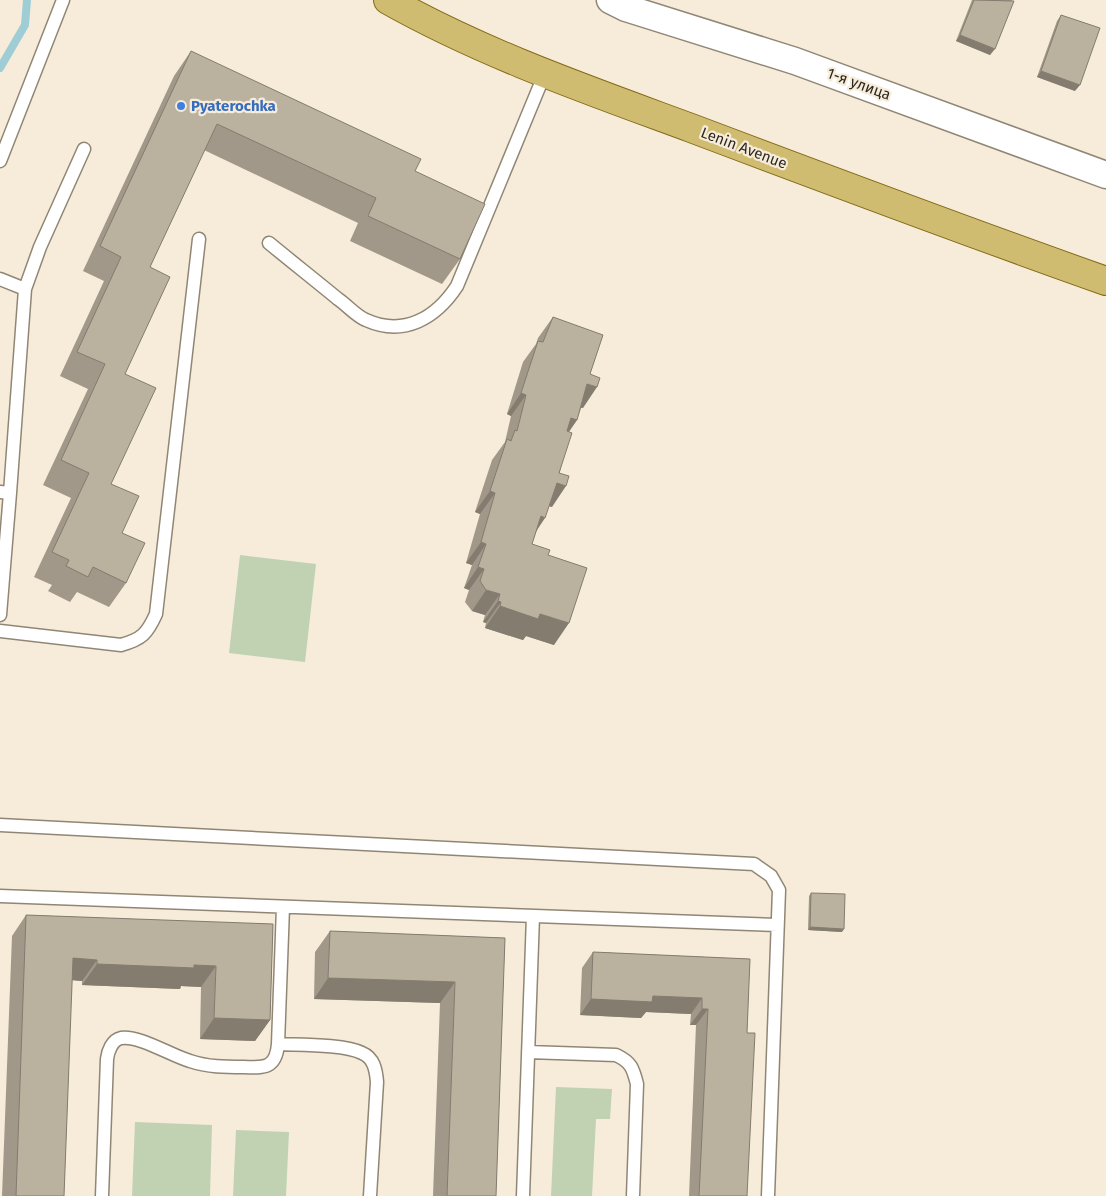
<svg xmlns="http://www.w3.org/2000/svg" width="1106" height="1196" font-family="'Fira Sans',sans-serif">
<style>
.green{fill:#c0d2b2}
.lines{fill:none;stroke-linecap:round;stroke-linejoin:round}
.stream{stroke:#9fcdd5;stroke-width:8}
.service-casing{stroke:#908675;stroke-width:15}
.minor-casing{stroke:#908675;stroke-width:29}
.primary-casing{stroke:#816b17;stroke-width:30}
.service{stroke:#fff;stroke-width:12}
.minor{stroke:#fff;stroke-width:26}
.primary{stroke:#d0bc70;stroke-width:28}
.wall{fill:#a19889}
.shaded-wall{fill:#837c6f}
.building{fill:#bbb19f;stroke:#837c6f}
.shop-dot{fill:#3f7fe0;stroke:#f7ecda;stroke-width:2}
.labels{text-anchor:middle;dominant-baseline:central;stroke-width:4.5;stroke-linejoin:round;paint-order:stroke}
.street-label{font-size:15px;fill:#2b2821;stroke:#f7ecda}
.shop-label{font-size:15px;font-weight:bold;fill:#366cbe;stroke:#f7ecda;text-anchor:start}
</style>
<rect width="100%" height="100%" fill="#f7ecda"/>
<path class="green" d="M240,555L316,564L305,662L229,653Z
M556,1087L612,1089L610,1119H596L592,1196H551Z
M135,1122L212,1125L210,1196H132Z
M236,1130L289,1132L286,1196H233Z"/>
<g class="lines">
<path class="stream" d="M0,68L25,25L27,0"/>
<g class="service-casing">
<path id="service" d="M0,161L63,0
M269,243C292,262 315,280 338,299C347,305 356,316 366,320C404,337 436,318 457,286L545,73
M0,279L25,289
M0,492L10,493L0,615
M10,493L25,289L40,247L84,149
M0,631L121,645C142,639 147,634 156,614L199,239
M0,825L754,864L771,876L779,890L768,1196
M0,896L777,925
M278,1044C298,1045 345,1044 362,1053C374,1058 376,1070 377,1082L370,1196
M528,1052L616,1055C631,1062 633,1068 637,1084L633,1196
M102,1196L107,1059C108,1051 112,1040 121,1038C139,1035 172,1056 190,1061C208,1067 225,1067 244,1067C265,1068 276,1068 278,1044L283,907
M523,1196L533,916"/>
</g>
<g class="minor-casing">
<path id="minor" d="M610,0L626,8L795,61L1106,175"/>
</g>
<g class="primary-casing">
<path id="primary" d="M388,0C484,54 588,90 691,128C829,180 967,232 1106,281"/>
</g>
<use href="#service" class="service"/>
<use href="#minor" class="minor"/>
<use href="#primary" class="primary"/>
</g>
<path class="wall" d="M972,0H1012L990,55L956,41Z
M1061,15L1075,91L1037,77L1057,21Z
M191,51L415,171L460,259L442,284L350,241L358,223L204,150L150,267L125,374L111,484L122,533L126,583L109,607L77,592L70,602L48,591L52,585L34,577L71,498L43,485L88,389L60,376L104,281L83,271L174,76Z
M553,317L590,374L583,408H581L577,420L569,432L552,507L549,506L536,532L532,544L548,555L554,645L526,636L523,640L485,628L486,623L483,622L485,615L472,611L465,602L469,590L464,588L472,565L466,563L480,514L475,512L492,460L505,442L511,416L507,414L523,362L536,344L538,338Z
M811,893L842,932L808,930L809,896Z
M26,915L273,924L270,1020L255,1041L200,1039L201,987L181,986L180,989L82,985V981L72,980L64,1196H2L12,936Z
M330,931L505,938L496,1196H433L440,1003L314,999L315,952Z
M593,952L750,959L747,1033V1196H689L696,1025H690L691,1014L646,1012L641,1018L580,1015L582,968Z"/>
<path class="shaded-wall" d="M960,35L995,49L990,55L956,41Z
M1041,71L1080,85L1075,91L1037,77Z
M587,384L597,387L583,408L572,405Z
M521,393L526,395L511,416L507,414Z
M571,418L577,420L562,441Z
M557,483L566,486L552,507L542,504Z
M490,491L495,493L480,514L475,512Z
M541,516L545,518L531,539Z
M481,542L486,544L472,565L466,563Z
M478,567L484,569L469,590L464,588Z
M486,590L500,594L485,615L472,611Z
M498,601L501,602L486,623L483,622Z
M500,606L540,614L569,623L554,645L526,636L523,640L485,628Z
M810,927L844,929L842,932L808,930Z
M73,958L97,960L82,981L58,979Z
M97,964L194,965L216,966L201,987L181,986L180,989L82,985Z
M328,978L455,982L440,1003L314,999Z
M653,996L702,998L691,1014L646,1012L641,1018L580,1015L591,999Z
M702,1009H708L696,1025H690Z
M214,1018L270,1020L255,1041L200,1039Z"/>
<path class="building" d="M974,0L1014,1L995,49L960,35Z
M1061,15L1100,28L1080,85L1041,71Z
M191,51L421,159L415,171L485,204L460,259L368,216L376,198L217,124L150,267L170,277L125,374L156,388L111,484L139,496L122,533L145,543L126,583L93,567L88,577L66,566L69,560L52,552L89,473L61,460L105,364L77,352L121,257L100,246Z
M553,317L603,335L590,374L600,378L597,387L587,384L577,420L571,418L567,431L572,433L559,473L569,476L566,486L557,483L545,518L541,516L532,544L550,550L548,555L587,568L569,623L540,614L538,619L500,606L501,602L498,601L500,594L486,590L480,581L484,569L478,567L486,544L481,542L495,493L490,491L507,439L511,441L515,430L517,431L526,395L521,393L538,341L543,342Z
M811,893L845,894L844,929L810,927Z
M26,915L273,924L270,1020L214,1018L216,966L194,965V968L97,964V960L73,958L64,1196H16Z
M330,931L505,938L496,1196H447L455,982L328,978Z
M593,952L750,959L747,1033H755L747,1196H699L708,1009H702V998L653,996L652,1002L591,999Z"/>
<circle class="shop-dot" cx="181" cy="106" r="5"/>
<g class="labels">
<g class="street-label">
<text transform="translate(859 84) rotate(20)">1-я улица</text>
<text transform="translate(744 148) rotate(21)">Lenin Avenue</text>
</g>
<g class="shop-label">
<text x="191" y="106">Pyaterochka</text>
</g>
</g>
</svg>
